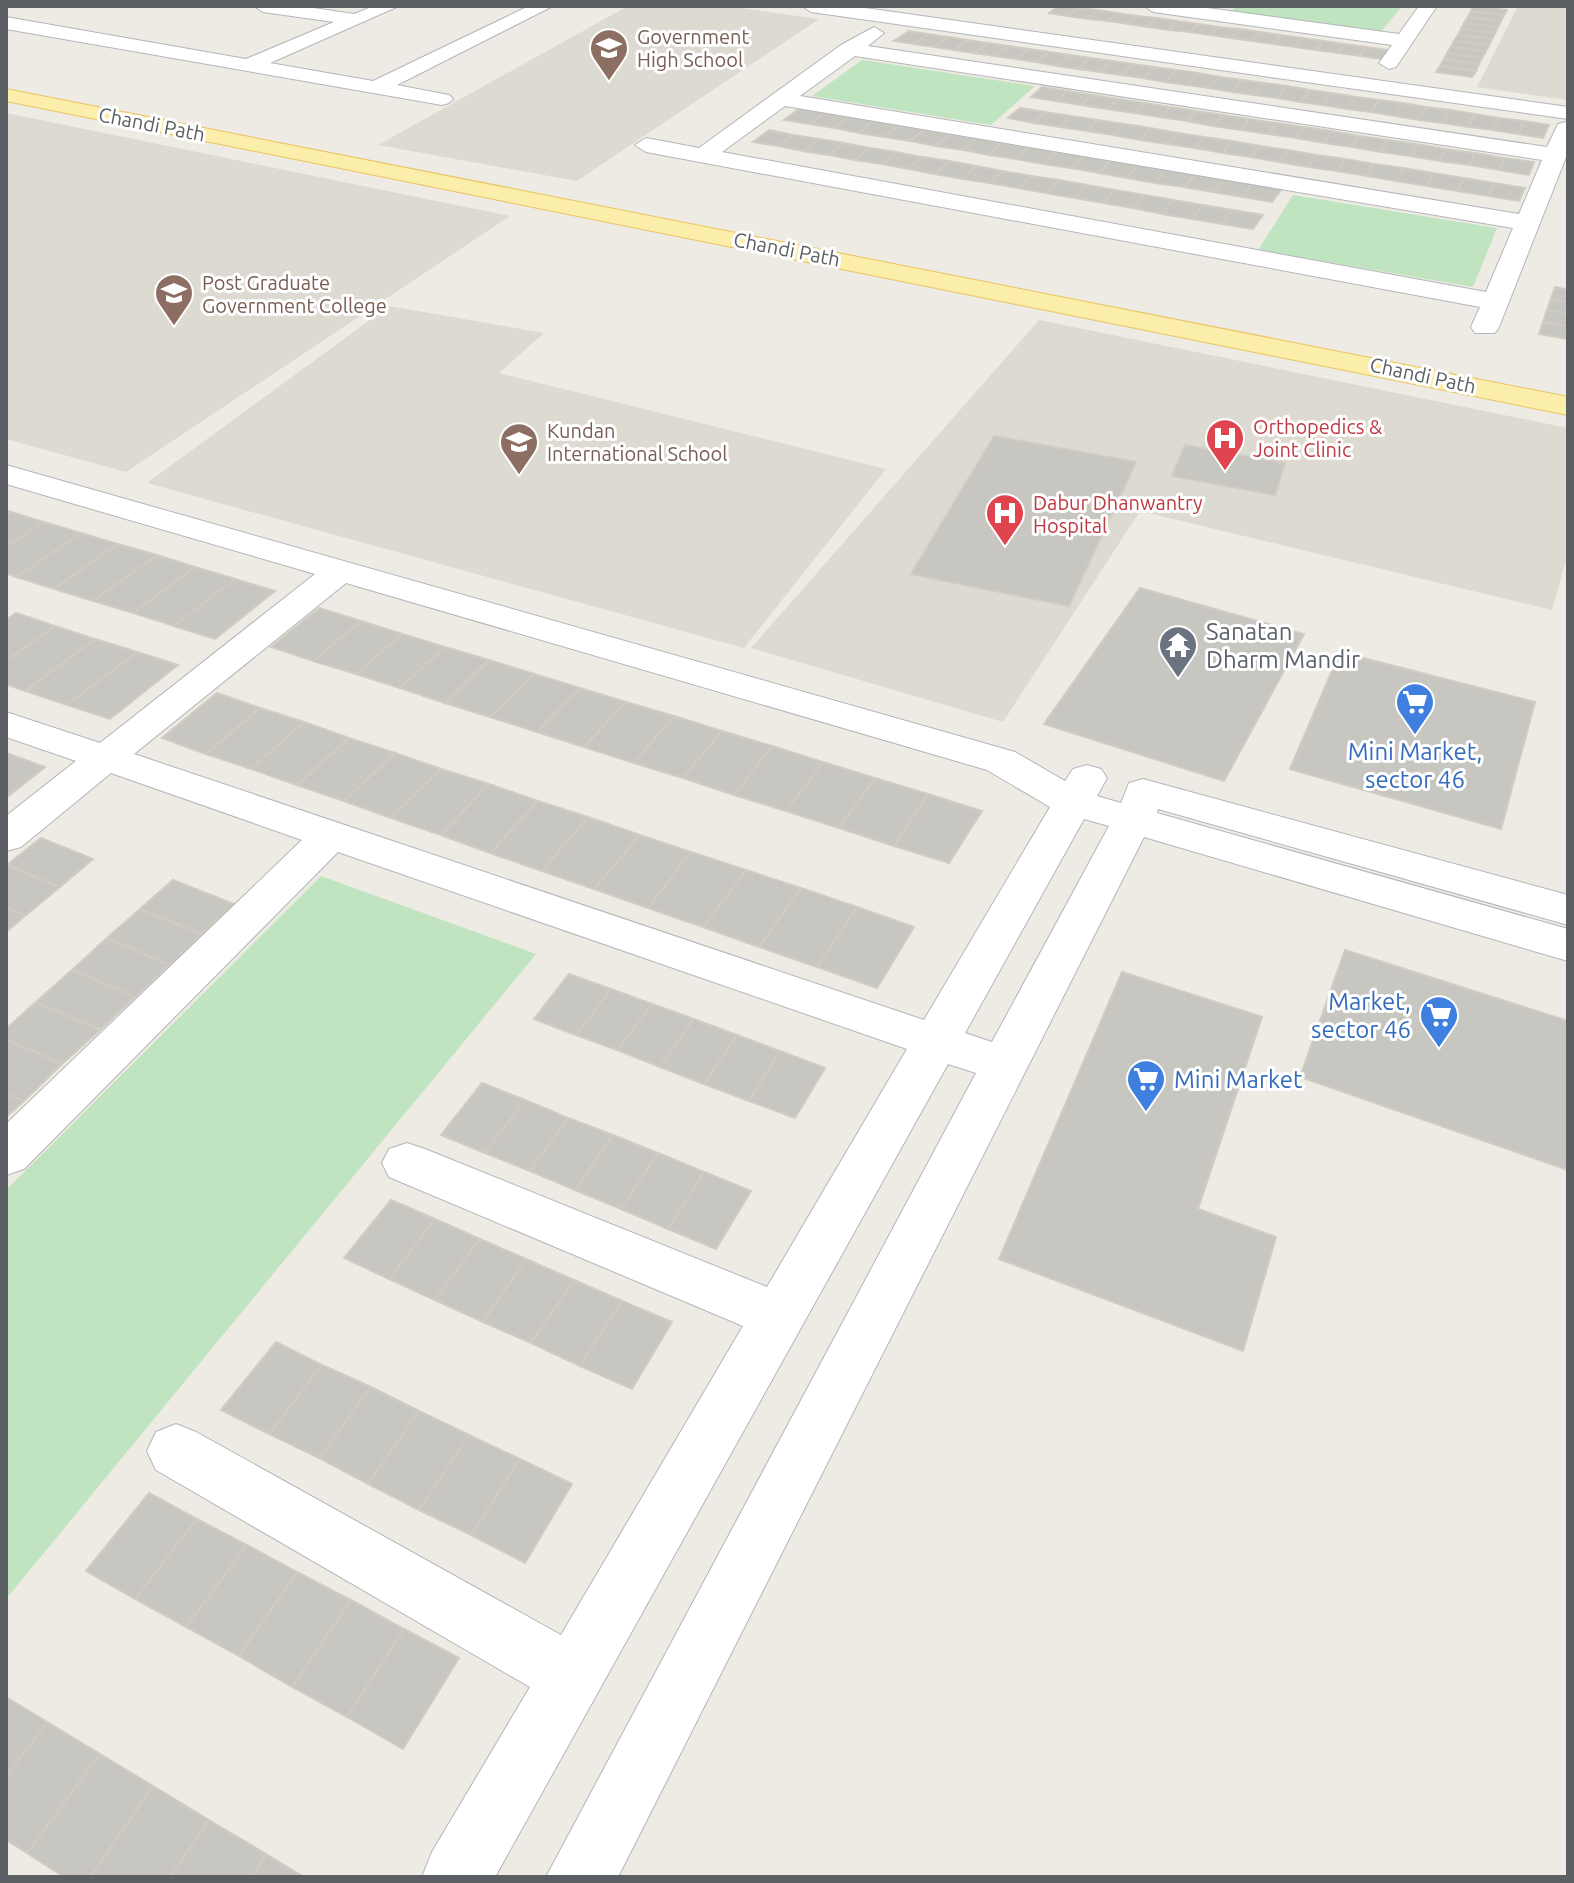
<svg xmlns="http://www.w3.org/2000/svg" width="1574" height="1883" font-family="Ubuntu,sans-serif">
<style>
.education{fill:#dddad1}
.green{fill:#c1e4c0}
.building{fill:#c8c6c0;stroke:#d1ccc2;stroke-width:2}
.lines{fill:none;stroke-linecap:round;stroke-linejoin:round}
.minor-casing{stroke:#b3b6ba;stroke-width:2}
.major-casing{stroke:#eac35f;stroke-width:2}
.minor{fill:#fff;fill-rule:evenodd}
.major{fill:#fbedaa;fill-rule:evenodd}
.labels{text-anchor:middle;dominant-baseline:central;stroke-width:6;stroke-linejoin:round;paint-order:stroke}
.far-education-label{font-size:20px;fill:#785e54;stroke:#fff;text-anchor:start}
.far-street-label{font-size:20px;fill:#5b5f63;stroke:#fff}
.far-health-label{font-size:20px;fill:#be3a42;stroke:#fff;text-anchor:start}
.worship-label{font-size:24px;fill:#5b616d;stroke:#fff;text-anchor:start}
.shop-label{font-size:24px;fill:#366cbe;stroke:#fff}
</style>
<rect width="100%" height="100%" fill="#edebe3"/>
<path class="education" d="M628,6H727L819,19L577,181L378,145Z
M1518,6H1568V100L1477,87Z
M6,113L510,216L126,472L6,439Z
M389,306L544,333L499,373L886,469L744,648L147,483Z
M1039,320L1568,428V553L1552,610L1140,511L1003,722L751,648Z"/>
<path class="green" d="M1237,6H1402L1381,32L1231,11Z
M862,60H863L1035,86L991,125L812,96Z
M1293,195L1497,228L1473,287L1258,250Z
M321,876L536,954L6,1599V1190Z"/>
<path class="building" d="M1058,6H1064L1078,8L1068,16L1049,13Z
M1474,6H1476L1507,10L1504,15L1471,11Z
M1078,8L1097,10L1088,19L1068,16Z
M1097,10L1117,13L1108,21L1088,19Z
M1471,11L1504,15L1501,21L1468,17Z
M1117,13L1137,16L1128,24L1108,21Z
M1137,16L1157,18L1148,27L1128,24Z
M1468,17L1501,21L1498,27L1464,23Z
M1157,18L1177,21L1169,30L1148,27Z
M1177,21L1198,24L1190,32L1169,30Z
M1464,23L1498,27L1495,33L1461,29Z
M1198,24L1218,27L1210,35L1190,32Z
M1218,27L1239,29L1231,38L1210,35Z
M1239,29L1260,32L1252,41L1231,38Z
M1461,29L1495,33L1492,39L1458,35Z
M909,31L928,34L914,44L894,41Z
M1260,32L1281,35L1273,44L1252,41Z
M928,34L948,37L934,47L914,44Z
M1281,35L1302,38L1295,47L1273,44Z
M1458,35L1492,39L1489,45L1454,41Z
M948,37L968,40L954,50L934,47Z
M1302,38L1323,41L1316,50L1295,47Z
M968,40L988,43L974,53L954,50Z
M1323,41L1345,44L1338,53L1316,50Z
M1454,41L1489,45L1486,51L1451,47Z
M988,43L1008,46L995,56L974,53Z
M1345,44L1366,47L1360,56L1338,53Z
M1008,46L1029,49L1016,59L995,56Z
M1366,47L1388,50L1382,59L1360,56Z
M1451,47L1486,51L1482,58L1447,53Z
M1029,49L1049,52L1036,62L1016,59Z
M1049,52L1070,55L1057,66L1036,62Z
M1447,53L1482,58L1479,64L1444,59Z
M1070,55L1090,58L1078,69L1057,66Z
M1090,58L1112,61L1100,72L1078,69Z
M1444,59L1479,64L1476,71L1440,66Z
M1112,61L1133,64L1121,75L1100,72Z
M1133,64L1154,67L1143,78L1121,75Z
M1440,66L1476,71L1472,77L1436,72Z
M1154,67L1176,70L1165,82L1143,78Z
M1176,70L1198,73L1187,85L1165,82Z
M1198,73L1220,77L1209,88L1187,85Z
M1220,77L1242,80L1232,92L1209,88Z
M1242,80L1264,83L1254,95L1232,92Z
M1264,83L1287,86L1277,98L1254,95Z
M1287,86L1310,90L1300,102L1277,98Z
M1042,87L1067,91L1056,101L1031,97Z
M1310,90L1332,93L1323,105L1300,102Z
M1067,91L1092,95L1081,105L1056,101Z
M1332,93L1356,97L1347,109L1323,105Z
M1092,95L1118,99L1107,109L1081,105Z
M1356,97L1379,100L1371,112L1347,109Z
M1118,99L1144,103L1134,113L1107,109Z
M1379,100L1403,103L1395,116L1371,112Z
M1144,103L1170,107L1160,117L1134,113Z
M1403,103L1426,107L1419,120L1395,116Z
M1170,107L1196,111L1187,121L1160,117Z
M1426,107L1450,110L1443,123L1419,120Z
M1020,108L1045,112L1034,123L1008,118Z
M799,109L824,113L809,124L784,120Z
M1450,110L1475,114L1468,127L1443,123Z
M1196,111L1223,115L1213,126L1187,121Z
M1045,112L1071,116L1060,127L1034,123Z
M824,113L848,117L834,128L809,124Z
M1475,114L1499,118L1493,130L1468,127Z
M1223,115L1249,119L1241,130L1213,126Z
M1071,116L1097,120L1087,131L1060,127Z
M848,117L873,121L859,133L834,128Z
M1499,118L1524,121L1518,134L1493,130Z
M1249,119L1276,123L1268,134L1241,130Z
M1097,120L1124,124L1113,135L1087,131Z
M873,121L899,126L884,137L859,133Z
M1524,121L1549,125L1543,138L1518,134Z
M1276,123L1304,127L1296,138L1268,134Z
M1124,124L1150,128L1140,140L1113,135Z
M899,126L924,130L910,141L884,137Z
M1304,127L1332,131L1324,143L1296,138Z
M1150,128L1178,133L1167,144L1140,140Z
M769,130L793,135L778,146L753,142Z
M924,130L950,134L936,146L910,141Z
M1332,131L1359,136L1352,147L1324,143Z
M1178,133L1204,137L1195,148L1167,144Z
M950,134L976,138L963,150L936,146Z
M793,135L819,139L803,151L778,146Z
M1359,136L1388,140L1381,152L1352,147Z
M1204,137L1232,141L1223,153L1195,148Z
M976,138L1002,143L989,155L963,150Z
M819,139L844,143L829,155L803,151Z
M1388,140L1417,144L1410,156L1381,152Z
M1232,141L1260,146L1251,157L1223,153Z
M844,143L870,148L855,160L829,155Z
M1002,143L1029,147L1016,159L989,155Z
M1417,144L1445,149L1439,161L1410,156Z
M1260,146L1288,150L1279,162L1251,157Z
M1029,147L1056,152L1043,164L1016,159Z
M870,148L896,152L882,164L855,160Z
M1445,149L1475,153L1469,165L1439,161Z
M1288,150L1316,155L1308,167L1279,162Z
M896,152L922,157L908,169L882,164Z
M1056,152L1083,156L1071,168L1043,164Z
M1475,153L1504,158L1499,170L1469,165Z
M1316,155L1345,159L1337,171L1308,167Z
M1083,156L1110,161L1099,173L1071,168Z
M922,157L949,161L935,174L908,169Z
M1504,158L1534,162L1529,175L1499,170Z
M1345,159L1374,164L1367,176L1337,171Z
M949,161L976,166L963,179L935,174Z
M1110,161L1138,165L1127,178L1099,173Z
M1374,164L1404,168L1396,181L1367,176Z
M1138,165L1166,170L1155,183L1127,178Z
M976,166L1003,171L990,183L963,179Z
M1404,168L1433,173L1427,186L1396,181Z
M1166,170L1195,175L1184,187L1155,183Z
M1003,171L1031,176L1018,188L990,183Z
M1433,173L1464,178L1457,191L1427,186Z
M1195,175L1224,180L1213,192L1184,187Z
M1031,176L1059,180L1046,193L1018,188Z
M1464,178L1494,183L1488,196L1457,191Z
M1059,180L1087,185L1075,198L1046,193Z
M1224,180L1252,184L1243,197L1213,192Z
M1494,183L1525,188L1519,201L1488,196Z
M1252,184L1282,189L1272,202L1243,197Z
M1087,185L1115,190L1103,203L1075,198Z
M1115,190L1144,195L1133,208L1103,203Z
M1144,195L1173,200L1162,214L1133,208Z
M1173,200L1203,205L1192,219L1162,214Z
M1203,205L1233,210L1222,224L1192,219Z
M1233,210L1263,215L1253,229L1222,224Z
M1555,287L1568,290V302L1551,299Z
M1551,299L1568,302V314L1547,310Z
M1547,310L1568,314V326L1543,322Z
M1543,322L1568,326V339L1539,334Z
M994,436L1136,462L1069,606L911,574Z
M1185,445L1285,463L1275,495L1172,476Z
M8,511L44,522L6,547Z
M44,522L81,533L16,577L6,573V547Z
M81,533L118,544L54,589L16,577Z
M118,544L157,555L93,601L54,589Z
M157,555L195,567L133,613L93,601Z
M195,567L235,579L174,626L133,613Z
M235,579L275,591L215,639L174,626Z
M1140,588L1304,634L1224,781L1044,724Z
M319,608L361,621L313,661L271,647Z
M16,613L55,626L6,661V620Z
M361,621L402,634L356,674L313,661Z
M55,626L95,639L25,691L6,684V661Z
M402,634L445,647L400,688L356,674Z
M95,639L137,652L67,705L25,691Z
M445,647L489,660L445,703L400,688Z
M137,652L178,665L110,719L67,705Z
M1340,652L1535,702L1501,829L1290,769Z
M489,660L534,674L490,717L445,703Z
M534,674L580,688L537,732L490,717Z
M580,688L626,702L584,747L537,732Z
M217,693L260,708L206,754L162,738Z
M626,702L674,716L634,763L584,747Z
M260,708L304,722L251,769L206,754Z
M674,716L722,731L683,778L634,763Z
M304,722L349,738L297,785L251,769Z
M722,731L772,746L734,795L683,778Z
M349,738L395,753L344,801L297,785Z
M772,746L823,762L786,811L734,795Z
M6,753L45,767L6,798Z
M395,753L441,769L391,818L344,801Z
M823,762L875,778L839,828L786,811Z
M441,769L489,784L441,835L391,818Z
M875,778L928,794L894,846L839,828Z
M489,784L538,801L490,853L441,835Z
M928,794L982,811L949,863L894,846Z
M538,801L588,817L542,871L490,853Z
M588,817L640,835L594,889L542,871Z
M640,835L691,852L648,908L594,889Z
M41,838L93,859L60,887L7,865Z
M691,852L746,870L703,927L648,908Z
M7,865L60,887L26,915L6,907Z
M746,870L801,888L759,947L703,927Z
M173,880L234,904L202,934L140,909Z
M801,888L857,907L817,967L759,947Z
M6,907L26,915L6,932Z
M857,907L914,927L877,988L817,967Z
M140,909L202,934L169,965L107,938Z
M107,938L169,965L135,997L72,970Z
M1345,950L1568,1021V1170L1300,1077Z
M72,970L135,997L100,1030L36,1002Z
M1122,972L1262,1017L1198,1209L1276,1237L1243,1351L999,1259Z
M569,974L611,989L576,1035L534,1019Z
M611,989L652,1004L617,1050L576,1035Z
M36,1002L100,1030L62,1064L6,1039V1029Z
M652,1004L694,1019L660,1067L617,1050Z
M694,1019L737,1035L704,1084L660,1067Z
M737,1035L780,1051L749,1101L704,1084Z
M6,1039L62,1064L24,1101L6,1093Z
M780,1051L825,1068L795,1118L749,1101Z
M482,1083L525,1100L485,1153L441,1135Z
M6,1093L24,1101L6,1117Z
M525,1100L568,1118L530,1171L485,1153Z
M568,1118L613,1135L575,1190L530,1171Z
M613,1135L658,1153L621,1209L575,1190Z
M658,1153L704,1172L668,1229L621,1209Z
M704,1172L751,1191L716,1249L668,1229Z
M391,1200L435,1219L389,1279L344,1258Z
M435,1219L480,1239L435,1300L389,1279Z
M480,1239L526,1259L483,1322L435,1300Z
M526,1259L574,1280L531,1343L483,1322Z
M574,1280L622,1301L580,1366L531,1343Z
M622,1301L672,1322L632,1389L580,1366Z
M276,1342L322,1365L269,1434L221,1410Z
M322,1365L371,1387L319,1458L269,1434Z
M371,1387L419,1411L368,1484L319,1458Z
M419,1411L469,1435L419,1510L368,1484Z
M469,1435L520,1459L471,1535L419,1510Z
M520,1459L572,1484L525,1563L471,1535Z
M149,1493L197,1519L135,1599L86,1571Z
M197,1519L247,1545L186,1627L135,1599Z
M247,1545L297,1572L239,1656L186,1627Z
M297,1572L351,1600L292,1687L239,1656Z
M351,1600L404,1629L347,1717L292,1687Z
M404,1629L459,1658L403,1749L347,1717Z
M6,1697L47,1722L6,1776Z
M47,1722L100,1754L27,1853L6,1840V1776Z
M100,1754L153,1786L90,1877H64L27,1853Z
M153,1786L209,1820L170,1877H90Z
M209,1820L266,1854L252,1877H170Z
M266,1854L304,1877H252Z"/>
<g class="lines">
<g class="minor-casing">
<path id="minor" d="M254,6H300L354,14L374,6H399L270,63L373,81L529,6H553L397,85L449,95L453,99L449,103L442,105L6,29V17L246,59L334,22L263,12Z
M802,6H851L1568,107V119L811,12Z
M1144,6H1193L1399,34L1419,6H1437L1396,67L1389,69L1379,63L1392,45L1153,12Z
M874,27L884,33L868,46L1547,147L1558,124L1566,122L1568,152L1499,327L1495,333H1475L1471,327L1480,307L646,152L635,145L646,138L699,148L841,45ZM855,56L1542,160L1519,214L800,96ZM785,106L1513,228L1486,292L722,152Z
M6,465L1015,752L1065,781L1073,769L1087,765L1101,769L1107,778L1097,796L1121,803L1129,783L1143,779L1568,895V925L1158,809L1157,813L1568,929V961L1144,837L618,1877H546L976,1073L948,1064L495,1877H422L432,1852L530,1687L156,1470L147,1451L156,1432L176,1424L196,1432L561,1635L743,1326L389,1177L382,1163L389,1149L407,1143L425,1149L767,1287L907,1049L338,852L24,1169L6,1175V1124L302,840L111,773L21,847L6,851V816L76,761L6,737V712L100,743L315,574L6,484ZM346,583L987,770L1050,807L924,1020L134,754ZM1084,819L1109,826L992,1042L965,1033Z"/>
</g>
<g class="major-casing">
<path id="major" d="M6,89L1568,397V415L6,101Z"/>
</g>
<use href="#minor" class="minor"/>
<use href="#major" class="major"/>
</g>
<defs>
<g id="school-pin" transform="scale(2)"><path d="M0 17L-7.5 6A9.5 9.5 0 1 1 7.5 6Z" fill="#8d6e63" stroke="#fff"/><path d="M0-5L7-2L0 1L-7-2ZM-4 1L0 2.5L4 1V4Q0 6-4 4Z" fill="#fff"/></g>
<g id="university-pin" transform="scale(2)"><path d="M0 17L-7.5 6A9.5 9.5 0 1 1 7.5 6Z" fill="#8d6e63" stroke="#fff"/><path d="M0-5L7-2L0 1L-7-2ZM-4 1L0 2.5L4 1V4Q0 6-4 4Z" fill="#fff"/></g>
<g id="hospital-pin" transform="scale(2)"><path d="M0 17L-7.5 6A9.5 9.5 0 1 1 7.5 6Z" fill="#e0444e" stroke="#fff"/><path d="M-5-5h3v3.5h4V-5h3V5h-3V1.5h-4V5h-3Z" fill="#fff"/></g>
<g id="temple-pin" transform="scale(2)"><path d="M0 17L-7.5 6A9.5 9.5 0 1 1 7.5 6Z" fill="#6b7280" stroke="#fff"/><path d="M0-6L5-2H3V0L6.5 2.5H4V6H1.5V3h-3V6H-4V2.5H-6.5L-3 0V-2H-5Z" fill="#fff"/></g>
<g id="supermarket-pin" transform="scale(2)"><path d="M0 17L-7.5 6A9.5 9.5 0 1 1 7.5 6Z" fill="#3f7fe0" stroke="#fff"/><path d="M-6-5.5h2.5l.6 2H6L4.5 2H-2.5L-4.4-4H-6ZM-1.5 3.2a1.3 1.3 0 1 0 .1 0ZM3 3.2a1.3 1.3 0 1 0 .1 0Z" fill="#fff"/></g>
</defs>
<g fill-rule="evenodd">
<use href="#school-pin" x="609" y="48"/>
<use href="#university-pin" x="174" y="293"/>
<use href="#hospital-pin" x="1225" y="438"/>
<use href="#school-pin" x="519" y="442"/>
<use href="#hospital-pin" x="1005" y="513"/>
<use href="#temple-pin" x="1178" y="645"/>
<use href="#supermarket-pin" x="1415" y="702"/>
<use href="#supermarket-pin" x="1439" y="1015"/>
<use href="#supermarket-pin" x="1146" y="1079"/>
</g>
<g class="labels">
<g class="far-education-label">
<text x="637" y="36">Government<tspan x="637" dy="23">High School</tspan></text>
<text x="202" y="282">Post Graduate<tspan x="202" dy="23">Government College</tspan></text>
<text x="547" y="430">Kundan<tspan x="547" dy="23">International School</tspan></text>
</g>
<g class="far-street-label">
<text transform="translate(152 124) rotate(11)">Chandi Path</text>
<text transform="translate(787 249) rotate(11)">Chandi Path</text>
<text transform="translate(1423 375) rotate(12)">Chandi Path</text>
</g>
<g class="far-health-label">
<text x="1253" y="426">Orthopedics &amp;<tspan x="1253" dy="23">Joint Clinic</tspan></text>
<text x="1033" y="502">Dabur Dhanwantry<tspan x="1033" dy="23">Hospital</tspan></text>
</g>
<g class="worship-label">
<text x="1206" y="631">Sanatan<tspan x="1206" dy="28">Dharm Mandir</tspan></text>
</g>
<g class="shop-label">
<text x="1415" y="751">Mini Market,<tspan x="1415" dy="28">sector 46</tspan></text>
<text x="1411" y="1001" text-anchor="end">Market,<tspan x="1411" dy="28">sector 46</tspan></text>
<text x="1174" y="1079" text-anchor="start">Mini Market</text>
</g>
</g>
<rect width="1574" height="1883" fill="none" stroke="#5b5f63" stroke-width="16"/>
</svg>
